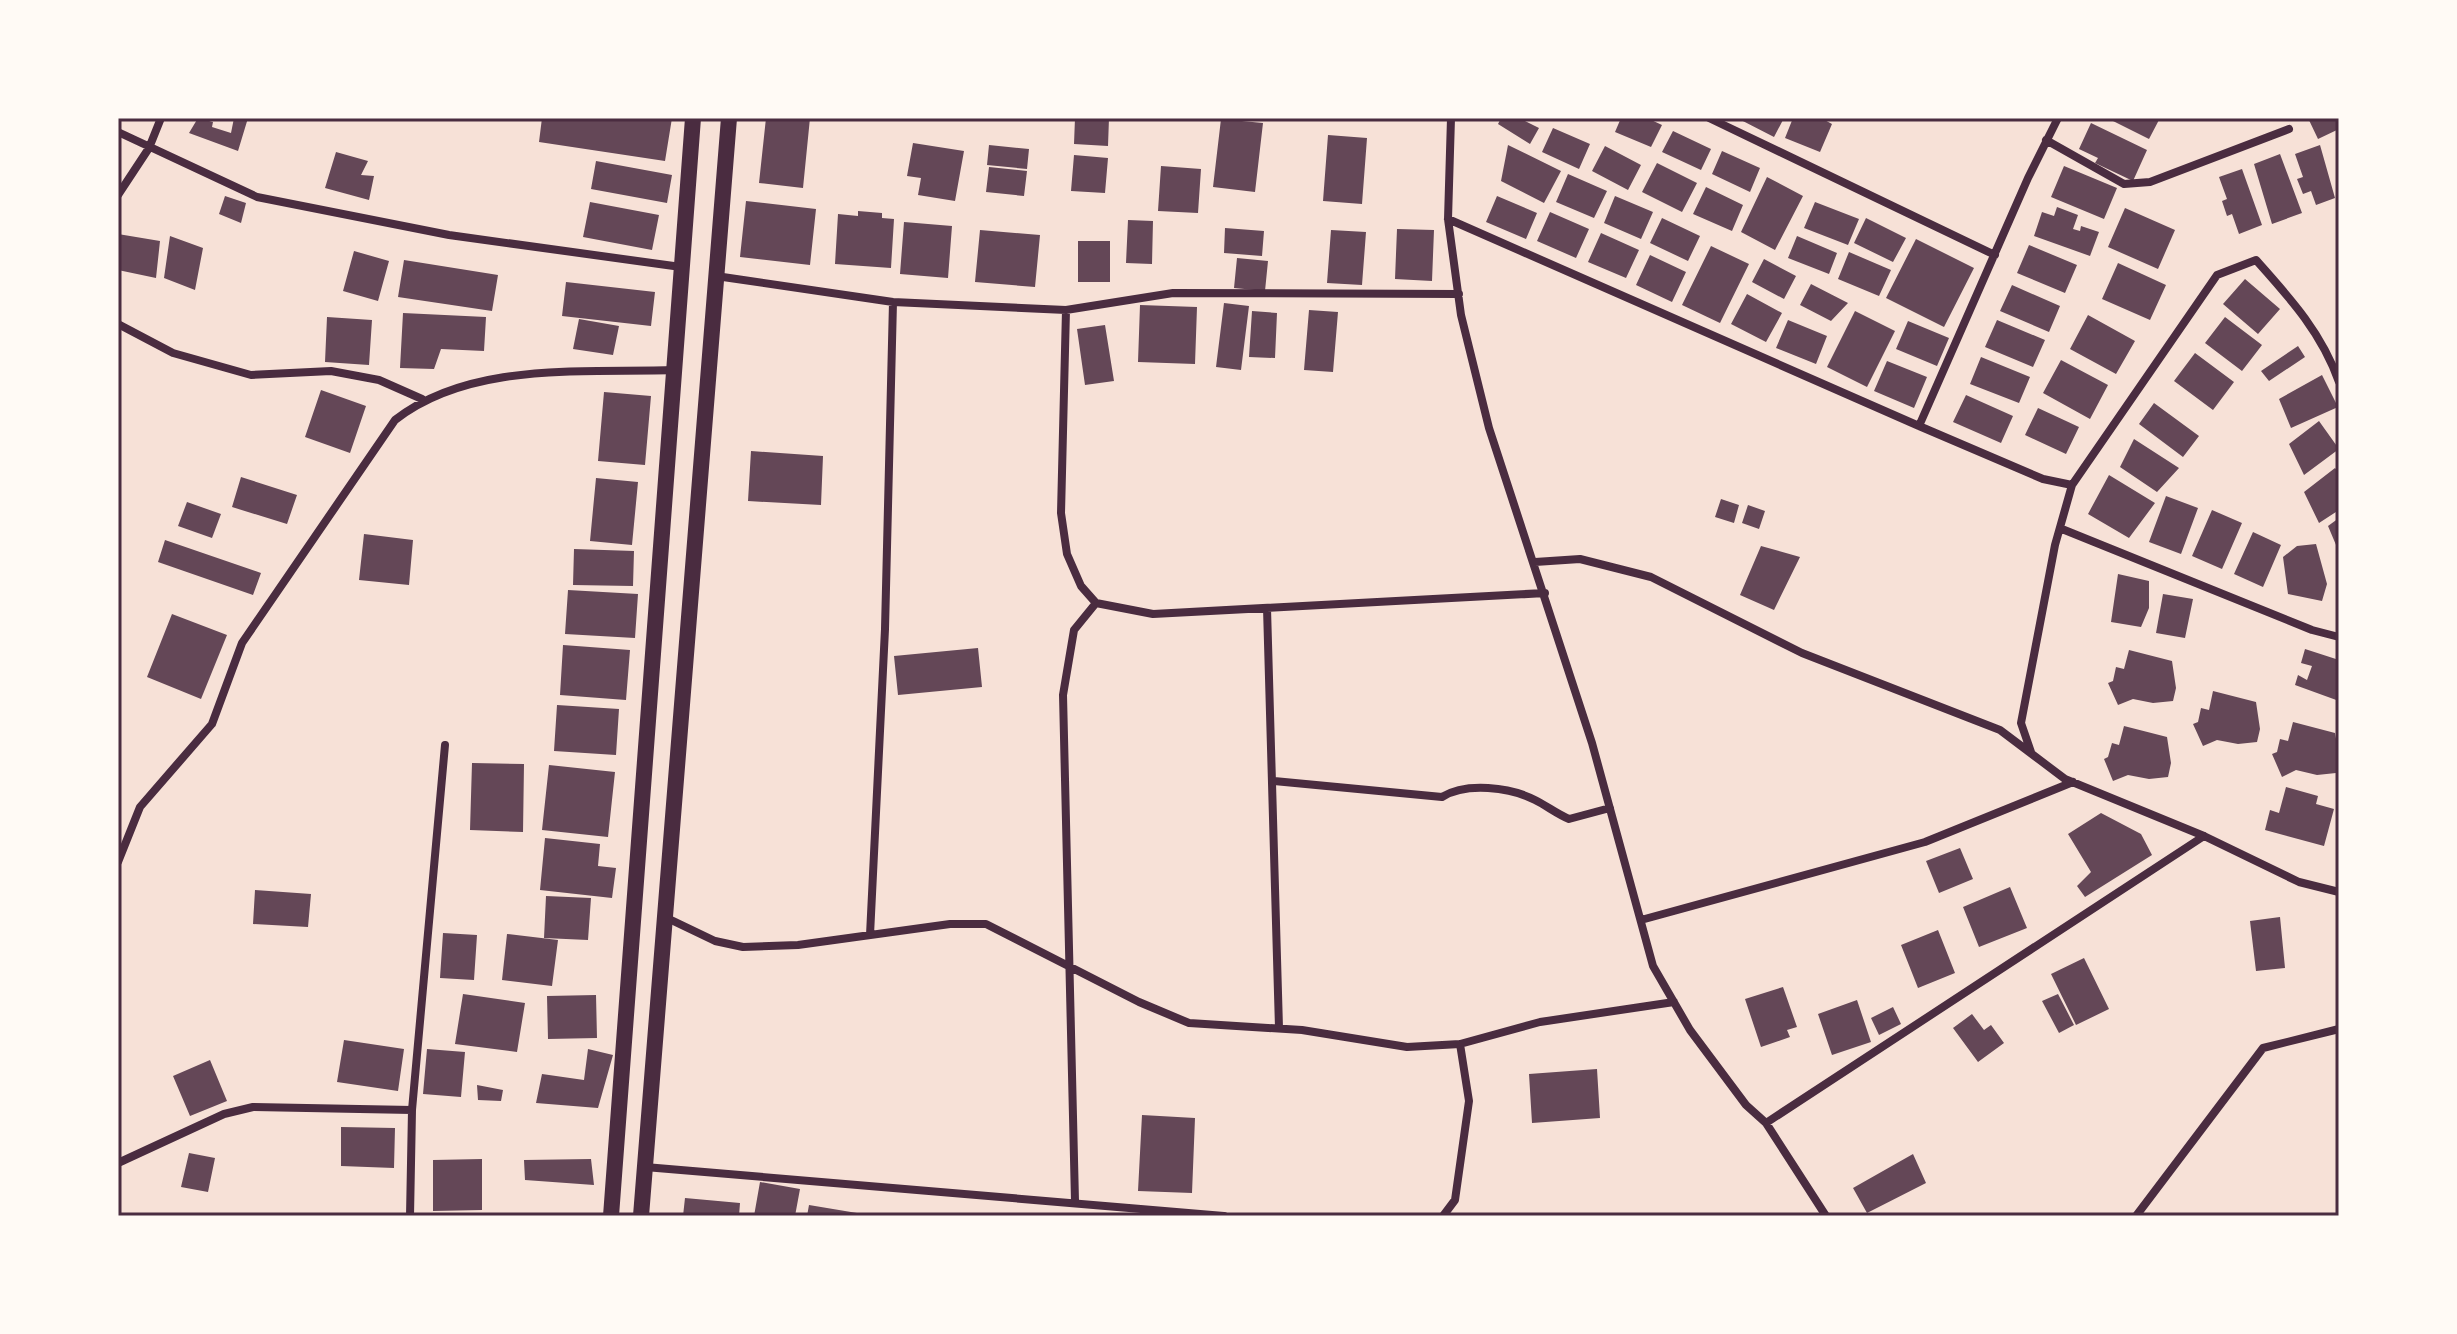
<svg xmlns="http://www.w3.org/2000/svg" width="2457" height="1334" font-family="Quicksand,sans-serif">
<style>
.building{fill:#644757}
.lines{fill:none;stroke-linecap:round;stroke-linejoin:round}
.minor{stroke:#4a2c40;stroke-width:8}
.primary{stroke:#4a2c40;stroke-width:16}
.neatline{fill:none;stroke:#4a2c40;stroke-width:3}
</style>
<rect width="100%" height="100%" fill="#f7e1d7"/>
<path class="building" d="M198,118L213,122L212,127L231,133L234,118H248L238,151L189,133Z
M542,118H672L665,161L539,142Z
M766,118H810L803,188L759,183Z
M1075,118H1109L1108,146L1074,144Z
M1501,118H1519L1539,128L1530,144L1498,124Z
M1621,118H1647L1662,125L1651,147L1615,132Z
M1737,118H1784L1774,137Z
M1793,118H1821L1832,124L1820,152L1785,138Z
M2107,118H2160L2149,139Z
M2308,118H2339V129L2318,139Z
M1221,119L1263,123L1255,192L1213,187Z
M2091,123L2147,150L2133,181L2095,163L2098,158L2079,149Z
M1553,128L1590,144L1579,169L1542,152Z
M1673,131L1711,149L1701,170L1662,152Z
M1328,135L1367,138L1362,204L1323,201Z
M913,143L964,151L955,201L918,195L921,178L907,176Z
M989,145L1029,149L1027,169L987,165Z
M1508,145L1561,171L1544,203L1501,181Z
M2320,145L2335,198L2316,205L2311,191L2303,194L2297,179L2303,177L2295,154Z
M1605,146L1641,165L1628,190L1592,171Z
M1722,151L1760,168L1750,192L1712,174Z
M336,152L368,161L361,175L374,176L369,200L325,188Z
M2280,154L2302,213L2272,224L2254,164Z
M1074,155L1108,158L1105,193L1071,191Z
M596,161L672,175L667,203L591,189Z
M1657,163L1697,183L1682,212L1642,192Z
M1161,166L1201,169L1198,213L1158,211Z
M2064,166L2117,188L2104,219L2051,197Z
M989,167L1027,171L1024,196L986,192Z
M2242,169L2262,225L2239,234L2232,214L2227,216L2222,201L2227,199L2219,177Z
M1568,174L1607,191L1594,218L1556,202Z
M1767,177L1803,196L1775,250L1741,232Z
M1706,187L1743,205L1732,231L1693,214Z
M225,196L246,203L241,223L219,214Z
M1497,196L1537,213L1526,239L1486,222Z
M1615,196L1653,212L1641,239L1604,223Z
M746,201L816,209L810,265L740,257Z
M590,202L659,215L652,250L583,237Z
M1815,202L1859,219L1848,245L1804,228Z
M2057,207L2078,215L2073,229L2080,231L2081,226L2099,232L2090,256L2034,236L2042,212L2054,216Z
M2125,208L2175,230L2158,269L2108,247Z
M858,211L882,213V218L894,219L891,268L835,264L838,214L858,216Z
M1550,212L1589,229L1576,258L1537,241Z
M1662,218L1700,236L1688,261L1650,243Z
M1866,218L1906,238L1893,262L1854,243Z
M1128,220L1153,221L1152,264L1126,263Z
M904,222L952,226L948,278L900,274Z
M1225,228L1264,231L1262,256L1224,253Z
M1397,229L1434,230L1432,281L1395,279Z
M980,230L1040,235L1035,287L975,282Z
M1331,230L1366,232L1362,285L1327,283Z
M1601,233L1639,250L1626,278L1588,262Z
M118,234L160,241L156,278L118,270Z
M170,236L203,248L195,290L164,278Z
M1797,236L1837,253L1829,274L1788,258Z
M1916,239L1974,268L1944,327L1886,298Z
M1078,241H1110V282H1078Z
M2029,245L2077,265L2065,293L2017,273Z
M1711,246L1749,264L1720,323L1682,305Z
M354,251L389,261L378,301L343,291Z
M1849,252L1891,270L1879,296L1838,279Z
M1650,255L1686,272L1672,302L1636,285Z
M1237,258L1268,261L1265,291L1234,288Z
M1764,259L1796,276L1784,299L1752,282Z
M404,260L498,275L492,311L398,297Z
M2118,263L2166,285L2150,320L2102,299Z
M2245,279L2280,309L2258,334L2223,304Z
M566,282L655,292L651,326L562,316Z
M1811,284L1848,303L1831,321L1800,305Z
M2012,285L2060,306L2049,332L2000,311Z
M1747,294L1782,313L1766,342L1731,324Z
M1224,303L1249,306L1241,370L1216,367Z
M1140,305L1197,307L1195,364L1138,362Z
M1309,310L1338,312L1333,372L1304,370Z
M1252,311L1277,313L1275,358L1249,357Z
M1855,311L1895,331L1867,387L1827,367Z
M403,313L486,317L484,351L441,349L434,369L400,368Z
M2088,315L2135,341L2116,374L2070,349Z
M327,317L372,320L369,365L325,362Z
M2225,317L2262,345L2242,371L2205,343Z
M579,319L619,326L613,355L573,349Z
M1788,320L1827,336L1816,364L1776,348Z
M1997,320L2045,340L2033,367L1985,347Z
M1908,321L1949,338L1937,366L1896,349Z
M1105,325L1114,381L1085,385L1077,329Z
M2298,346L2305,357L2269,381L2261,371Z
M2195,353L2234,382L2213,410L2174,381Z
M1981,357L2030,377L2019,403L1970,384Z
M2061,360L2108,385L2090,419L2043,393Z
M1887,361L1927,377L1914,408L1874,391Z
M2322,375L2338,407L2291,428L2279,399Z
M321,390L366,406L350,453L305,437Z
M604,392L651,396L645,465L598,461Z
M1966,395L2013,416L2001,443L1953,422Z
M2154,403L2199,436L2183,457L2139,424Z
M2038,408L2079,427L2066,454L2025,435Z
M2319,421L2339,449L2304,475L2289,444Z
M2134,439L2179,468L2157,492L2120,467Z
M751,451L823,456L821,505L748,501Z
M2335,468L2339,473V510L2319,523L2304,492Z
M2109,475L2155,503L2129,538L2088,514Z
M241,477L297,495L287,524L232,507Z
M596,478L638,482L632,545L590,541Z
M2166,496L2198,508L2181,554L2149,542Z
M1721,499L1739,505L1734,523L1715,517Z
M187,502L221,514L212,538L178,526Z
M1748,505L1765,511L1759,529L1742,523Z
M2212,510L2242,523L2222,569L2192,556Z
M2339,518V552L2328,526Z
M2253,532L2281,545L2263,587L2234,574Z
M364,534L413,540L409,585L359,580Z
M165,540L261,573L253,595L158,562Z
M2316,544L2327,584L2322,601L2288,594L2283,557L2297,546Z
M1761,546L1800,557L1774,610L1740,595Z
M574,549L634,551L633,586L573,585Z
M2118,574L2149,581V608L2141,627L2111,622Z
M568,590L638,594L635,638L565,634Z
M2163,594L2193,599L2185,638L2156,633Z
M172,614L227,635L201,699L147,677Z
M563,645L630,650L626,700L560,695Z
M978,648L982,687L898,695L894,656Z
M2305,649L2339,660V701L2295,685L2298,675L2307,680L2312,666L2301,663Z
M2129,650L2172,661L2176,688L2173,701L2153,703L2133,699L2118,705L2108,683L2113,681L2116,667L2124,669Z
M2213,691L2256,702L2260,729L2257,742L2238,744L2217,740L2203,746L2193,724L2198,722L2201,708L2209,710Z
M557,705L619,709L616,755L554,751Z
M2293,722L2335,733L2339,756L2336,773L2317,775L2296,770L2282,777L2272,754L2277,752L2280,739L2288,741Z
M2124,726L2167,737L2171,763L2168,777L2149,779L2128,775L2113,781L2104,759L2108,757L2112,743L2119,745Z
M472,763L524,764L523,832L470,830Z
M549,765L615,772L608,837L542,830Z
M2286,787L2318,796L2316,804L2334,809L2324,846L2265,830L2270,810L2279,813Z
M2101,813L2141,834L2152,855L2085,897L2077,886L2091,872L2068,834Z
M545,838L600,844L598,866L616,868L612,898L540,890Z
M1960,848L1973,879L1939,893L1926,861Z
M2010,887L2027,928L1979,947L1963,907Z
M255,890L311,894L308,927L253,924Z
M546,896L591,898L588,940L544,938Z
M2280,917L2285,968L2256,971L2250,921Z
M1938,930L1955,973L1918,988L1901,945Z
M443,933L477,935L474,980L440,978Z
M507,934L558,940L552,986L502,980Z
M2084,958L2109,1009L2076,1025L2051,974Z
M1783,987L1797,1027L1787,1030L1790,1037L1761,1047L1745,999Z
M463,994L525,1003L517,1052L455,1044Z
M2058,994L2074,1025L2059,1033L2042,1001Z
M596,995L597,1038L548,1039L547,996Z
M1857,1000L1871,1042L1832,1055L1818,1014Z
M1893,1007L1901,1024L1879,1035L1871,1018Z
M1972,1014L1984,1030L1991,1025L2004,1043L1978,1062L1953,1028Z
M344,1040L404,1049L398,1091L337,1082Z
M427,1049L465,1052L461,1097L423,1094Z
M588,1049L613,1055L598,1108L536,1103L542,1074L584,1080Z
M210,1060L227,1101L190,1116L173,1076Z
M1597,1069L1600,1118L1532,1123L1529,1074Z
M477,1085L503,1090L501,1101L478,1100Z
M1142,1115L1195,1118L1192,1193L1138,1191Z
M341,1127L395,1128L394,1168L341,1166Z
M189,1153L215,1158L208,1192L181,1187Z
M1913,1154L1926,1183L1867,1213L1853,1188Z
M482,1159V1210L433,1211V1160Z
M591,1159L594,1185L525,1180L524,1160Z
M760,1182L800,1189L795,1216H754Z
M685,1198L740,1203L739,1216H683Z
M809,1205L863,1214V1216H807Z"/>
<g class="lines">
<path class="minor" d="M1451,118L1448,219L1461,315L1489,428L1592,743L1653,966L1690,1030L1746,1105L1766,1123L1826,1216
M1709,118L1995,255
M118,132L257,197L449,235L681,267
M2046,140L2124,184L2150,182L2289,129
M118,195L149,148L161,118
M1448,219L1919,426L2043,479L2072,485
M716,276L893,302L1066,310L1173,293L1459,294
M1066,310L1061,513L1067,554L1081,586L1096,603L1153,614L1545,593
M118,324L173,353L251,375L331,371L379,380L422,399
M1919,426L2028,178L2058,118
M2062,529L2312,630L2339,637
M1535,562L1580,559L1651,577L1802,653L2000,730L2065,779L2204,836L2299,882L2339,892
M1267,608L1279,1028
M2031,752L2021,723L2055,545L2072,485L2217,275L2256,260C2290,298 2322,333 2339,382
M1274,781L1442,797C1466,782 1510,787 1535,800C1547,806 1557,814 1569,819L1610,808
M118,862L140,807L212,724L242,643L395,420C470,361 584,373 674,370
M667,918L715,941L743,947L798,945L950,924H986L1139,1002L1189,1023L1302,1030L1407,1047L1460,1044L1540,1022L1674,1002
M1641,920L1925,842L2073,782
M870,935L885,629L893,302
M1766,1123L2204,836
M118,1163L224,1114L253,1107L412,1110
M645,1167L1224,1216
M1075,1201L1063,695L1074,630L1096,603
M410,1216L412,1110L445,745
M1443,1216L1455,1200L1469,1101L1460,1044
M2136,1216L2263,1048L2339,1029"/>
<path class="primary" d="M611,1216L693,118
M641,1216L729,118"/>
</g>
<rect width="2457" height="1334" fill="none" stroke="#fffaf5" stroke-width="240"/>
<rect x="120" y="120" width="2217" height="1094" class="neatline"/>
</svg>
